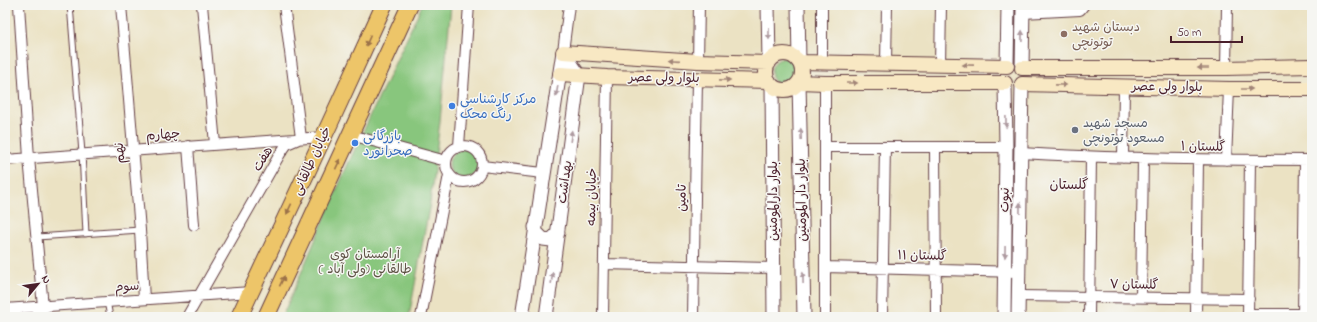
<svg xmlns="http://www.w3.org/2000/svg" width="1317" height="322" font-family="'Indie Flower','Playpen Sans Arabic',sans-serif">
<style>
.green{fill:#88c67d;stroke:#697254}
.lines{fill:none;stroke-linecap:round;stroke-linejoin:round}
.service-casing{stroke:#623c42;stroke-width:7}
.minor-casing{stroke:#623c42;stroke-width:12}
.tertiary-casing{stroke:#623c42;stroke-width:15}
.secondary-casing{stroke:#623c42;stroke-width:16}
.primary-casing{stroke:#623c42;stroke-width:18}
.service{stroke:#fff;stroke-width:5}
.minor{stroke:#fff;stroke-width:10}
.tertiary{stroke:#fff;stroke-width:13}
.secondary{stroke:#f8e8c3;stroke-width:14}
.primary{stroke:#edc569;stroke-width:16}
.oneway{fill:#ae9aa0}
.oneway2{fill:#9c724a}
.oneway3{fill:#a18477}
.education-dot{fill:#8d6e63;stroke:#f6f6f2;stroke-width:1.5}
.shop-dot{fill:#3f7fe0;stroke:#f6f6f2;stroke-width:1.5}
.worship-dot{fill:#6b7280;stroke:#f6f6f2;stroke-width:1.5}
.labels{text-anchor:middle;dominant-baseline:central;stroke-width:3;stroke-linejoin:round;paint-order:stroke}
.education-label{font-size:13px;fill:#785e54;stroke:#f6f6f2;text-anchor:start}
.street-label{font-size:13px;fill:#4a1f2b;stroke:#f6f6f2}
.shop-label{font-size:13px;fill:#366cbe;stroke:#f6f6f2;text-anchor:start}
.worship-label{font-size:13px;fill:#5b616d;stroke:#f6f6f2;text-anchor:start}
.park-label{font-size:13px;fill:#5d5144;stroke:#f6f6f2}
.neighbourhood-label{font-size:14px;fill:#4a1f2b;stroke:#f6f6f2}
</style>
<rect width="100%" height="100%" fill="#f6f6f2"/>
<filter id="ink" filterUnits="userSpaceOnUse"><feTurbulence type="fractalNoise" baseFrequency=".025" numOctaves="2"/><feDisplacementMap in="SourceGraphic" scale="8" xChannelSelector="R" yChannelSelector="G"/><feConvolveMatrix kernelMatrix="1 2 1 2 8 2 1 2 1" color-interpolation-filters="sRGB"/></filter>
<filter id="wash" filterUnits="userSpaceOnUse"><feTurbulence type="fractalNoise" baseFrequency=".012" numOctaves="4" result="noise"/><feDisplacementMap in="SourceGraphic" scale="16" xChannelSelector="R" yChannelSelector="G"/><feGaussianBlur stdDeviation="0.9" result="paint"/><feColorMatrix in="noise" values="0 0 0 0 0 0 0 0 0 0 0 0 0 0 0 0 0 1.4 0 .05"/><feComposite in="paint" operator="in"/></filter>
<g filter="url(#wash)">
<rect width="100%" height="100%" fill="#ebe2c3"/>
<path class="green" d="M422,5H451L440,121L430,203L409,317H282L348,164Z
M771 72a14 14 0 1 1 28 0a14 14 0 1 1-28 0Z
M449 164a15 15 0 1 1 30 0a15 15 0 1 1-30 0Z"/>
</g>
<g filter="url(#ink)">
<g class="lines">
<g class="service-casing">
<path id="service" d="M70,5L82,153L86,234
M37,237L140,230
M107,301L110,317"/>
</g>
<g class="minor-casing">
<path id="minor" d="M19,5L29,158L44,317
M121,5L140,230L144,299
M202,5L215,144
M1023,13L1080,10L1084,5
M563,52L569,5
M698,61L699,5
M822,62V5
M886,63L887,5
M940,65L941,5
M1226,68L1227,5
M825,83V317
M351,135L446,161
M446 164a18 18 0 1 1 36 0a18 18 0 1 1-36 0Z
M188,146L194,225
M459,146L469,5
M825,147H1006
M935,147L936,317
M1021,153C1118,159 1215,160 1312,160
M1123,158L1124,87
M5,160L323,137
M1226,160L1229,89
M482,166L543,173
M604,264L774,268
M825,267L1019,272
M1018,296L1249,299
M1141,298L1143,158
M5,309L251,292
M1248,314H1303
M187,317L280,154L287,144L301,138L284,5
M421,317L449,175
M603,317L607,77
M693,317L697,79
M882,317L885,147
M1089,317L1091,157
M1196,317L1198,160
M1248,317L1250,160
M1303,317L1305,160"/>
</g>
<g class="tertiary-casing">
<path id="tertiary" d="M768,5L769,63
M798,5L799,62
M1007,66L1008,5
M1022,68L1023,5
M799,82L804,317
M772,85L774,317
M535,227L536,232L543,239L551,240L558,233
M522,317L563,52
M546,317L579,75L563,52
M1004,317L1006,147L1005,83
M1018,317L1022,84"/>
</g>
<g class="secondary-casing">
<path id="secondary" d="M563,52L698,61L769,63
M766 72a18 18 0 1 1 36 0a18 18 0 1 1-36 0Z
M799,62L1007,66
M1022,68H1226L1312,66
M560,74L607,77L769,81
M799,82L825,83H1005
M1022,84L1229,89H1312"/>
</g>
<g class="primary-casing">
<path id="primary" d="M239,317L330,123L384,5
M266,317L410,5"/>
</g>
<use href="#service" class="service"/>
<use href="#minor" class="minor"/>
<use href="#tertiary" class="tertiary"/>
<use href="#secondary" class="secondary"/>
<use href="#primary" class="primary"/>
</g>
<defs><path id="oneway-solid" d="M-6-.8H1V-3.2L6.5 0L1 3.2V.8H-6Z"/></defs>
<g class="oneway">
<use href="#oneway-solid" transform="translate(769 34) rotate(90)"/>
<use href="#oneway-solid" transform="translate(1022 36) rotate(-89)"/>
<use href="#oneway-solid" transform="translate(557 91) rotate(99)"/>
<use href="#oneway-solid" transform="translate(1006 122) rotate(89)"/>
<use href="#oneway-solid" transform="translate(801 134) rotate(-92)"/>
<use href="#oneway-solid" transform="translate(571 136) rotate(-82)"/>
<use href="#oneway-solid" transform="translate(1020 208) rotate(-89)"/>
<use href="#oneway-solid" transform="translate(1005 252) rotate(91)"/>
<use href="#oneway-solid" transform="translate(552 278) rotate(-82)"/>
<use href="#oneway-solid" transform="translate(803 278) rotate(-91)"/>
</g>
<g class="oneway2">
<use href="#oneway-solid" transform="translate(368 41) rotate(114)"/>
<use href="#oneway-solid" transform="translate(338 164) rotate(-65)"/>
<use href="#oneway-solid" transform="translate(289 209) rotate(115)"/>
<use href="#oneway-solid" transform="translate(282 281) rotate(-65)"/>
</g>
<g class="oneway3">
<use href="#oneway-solid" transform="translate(674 60) rotate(-176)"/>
<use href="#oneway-solid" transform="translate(968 65) rotate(-179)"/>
<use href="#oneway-solid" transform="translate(1203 68) rotate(-180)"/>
<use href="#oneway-solid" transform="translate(725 80) rotate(1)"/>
<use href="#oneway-solid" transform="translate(852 83)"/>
<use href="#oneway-solid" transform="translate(1061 85) rotate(1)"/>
<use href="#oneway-solid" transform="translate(1247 89)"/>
</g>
</g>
<circle class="education-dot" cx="1064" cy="34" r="4"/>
<g class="shop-dot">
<circle cx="452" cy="106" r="4"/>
<circle cx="355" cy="143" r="4"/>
</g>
<circle class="worship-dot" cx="1075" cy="130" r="4"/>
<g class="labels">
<g class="education-label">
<text x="1072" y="27">دبستان شهید<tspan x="1072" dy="15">توتونچی</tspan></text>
</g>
<g class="street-label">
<text transform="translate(664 78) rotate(1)">بلوار ولی عصر</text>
<text transform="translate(1167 87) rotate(1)">بلوار ولی عصر</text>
<text transform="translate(163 135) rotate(-4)">چهارم</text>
<text transform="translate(1203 147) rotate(1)">گلستان ۱</text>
<text transform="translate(120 153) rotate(-95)">نهم</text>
<text transform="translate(263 159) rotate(-59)">هفت</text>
<text transform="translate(312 161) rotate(-65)">خیابان طالقانی</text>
<text transform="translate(565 182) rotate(-82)">بهداشت</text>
<text transform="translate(592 197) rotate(-89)">خیابان بیمه</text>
<text transform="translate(682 198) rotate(-89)">تامین</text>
<text transform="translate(802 200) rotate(-91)">بلوار دار المومنین</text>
<text transform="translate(1005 200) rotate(-89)">نبوت</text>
<text transform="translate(773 201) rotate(-90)">بلوار دارالمومنین</text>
<text transform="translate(922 256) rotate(1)">گلستان ۱۱</text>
<text transform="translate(1134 285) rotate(1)">گلستان ۷</text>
<text transform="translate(127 287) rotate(-4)">سوم</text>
</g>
<g class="shop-label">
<text x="460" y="99">مرکز کارشناسی<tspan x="460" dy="15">رنگ محک</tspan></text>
<text x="363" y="136">بازرگانی<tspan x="363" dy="15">صحرانورد</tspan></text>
</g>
<g class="worship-label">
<text x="1083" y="123">مسجد شهید<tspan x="1083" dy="15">مسعود توتونچی</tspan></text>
</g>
<g class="park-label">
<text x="365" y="254">آرامستان کوی<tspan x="365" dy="15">طالقانی (ولی آباد )</tspan></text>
</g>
<g class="neighbourhood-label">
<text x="1069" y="185">گلستان</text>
</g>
</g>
<rect width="1317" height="322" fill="none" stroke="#f6f6f2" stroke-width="20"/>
<g transform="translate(38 284) rotate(61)" stroke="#f6f6f2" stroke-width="3" paint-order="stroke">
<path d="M0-3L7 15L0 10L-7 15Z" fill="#4a1f2b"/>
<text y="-6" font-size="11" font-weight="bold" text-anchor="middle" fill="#4a1f2b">N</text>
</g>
<path d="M1171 36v6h71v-6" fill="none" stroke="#4a1f2b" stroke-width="2"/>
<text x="1177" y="36" font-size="12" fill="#4a1f2b" stroke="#f6f6f2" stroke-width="3" paint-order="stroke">50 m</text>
</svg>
